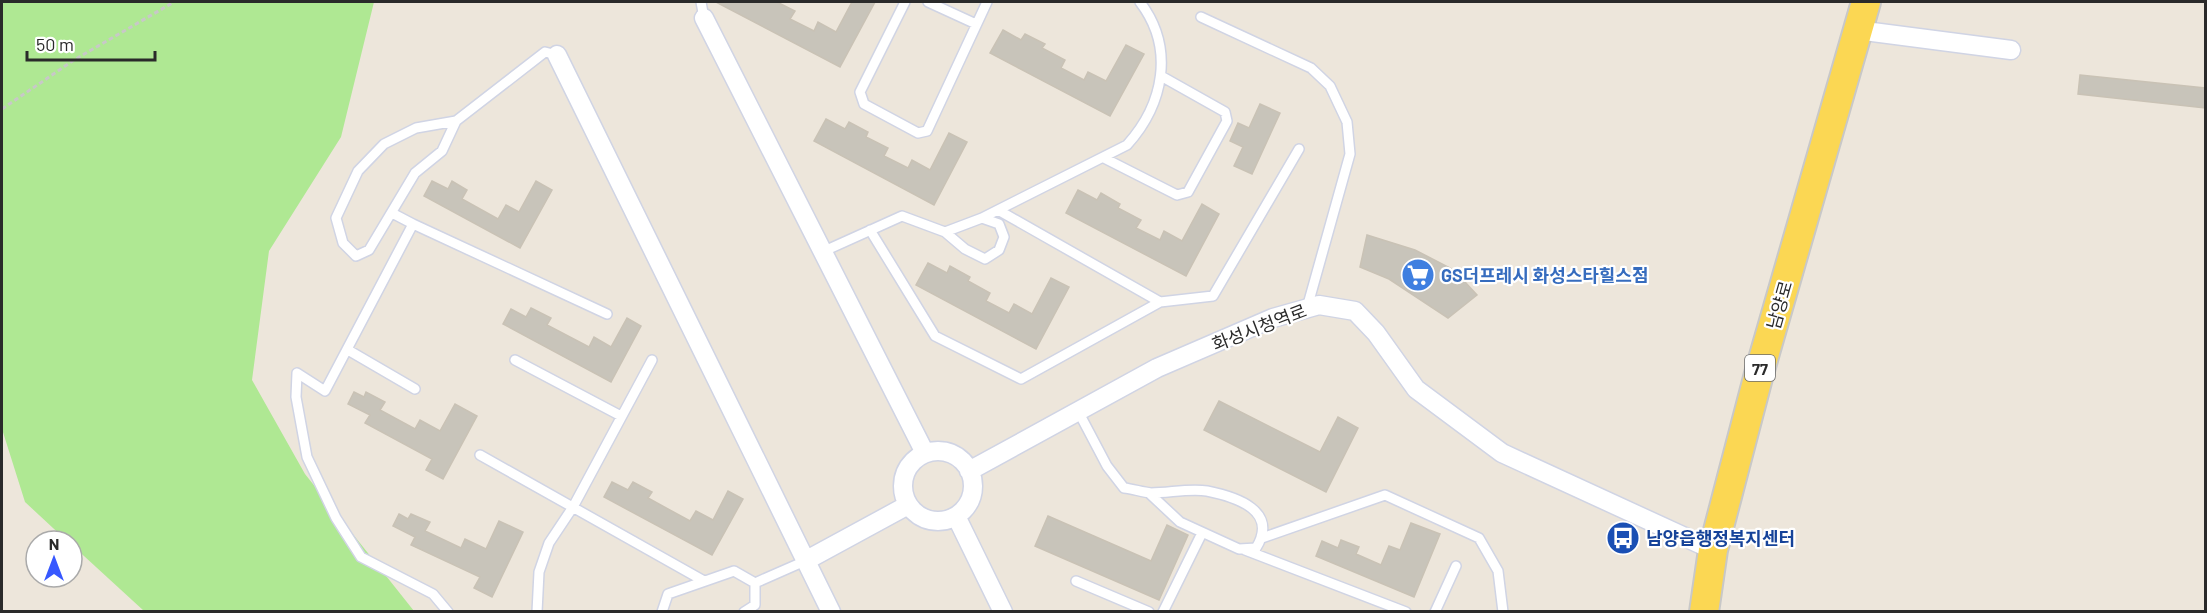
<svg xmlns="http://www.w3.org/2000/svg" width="2207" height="613" font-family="Barlow,'Noto Sans KR',sans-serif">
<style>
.green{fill:#afe893}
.building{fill:#c8c4ba;stroke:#c9c2b5;stroke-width:1.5}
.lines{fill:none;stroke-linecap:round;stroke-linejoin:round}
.service-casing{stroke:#d0d4e4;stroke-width:12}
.minor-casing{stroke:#d0d4e4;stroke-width:21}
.primary-casing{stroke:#c8c8c8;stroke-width:32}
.path{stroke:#c8c8c8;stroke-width:3;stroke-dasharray:4.5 3;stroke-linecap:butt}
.service{stroke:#fff;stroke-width:9}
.minor{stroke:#fff;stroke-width:18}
.primary{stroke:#fbd753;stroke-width:28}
.labels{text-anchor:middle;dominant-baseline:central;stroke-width:4.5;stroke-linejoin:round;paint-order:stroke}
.shield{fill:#fff;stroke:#6a6a6a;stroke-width:1.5}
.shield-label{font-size:16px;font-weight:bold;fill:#2a2a2a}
.shop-label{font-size:18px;font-weight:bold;fill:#366cbe;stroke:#fff;text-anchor:start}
.street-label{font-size:18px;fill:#2a2a2a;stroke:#fff}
.transit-label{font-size:18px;font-weight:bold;fill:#164399;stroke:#fff;text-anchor:start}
</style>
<rect width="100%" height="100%" fill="#ede6db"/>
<path class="green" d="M2,2H374L341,137L269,251L252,380L305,474L414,611H144L72,545V541H67L25,502L2,429Z"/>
<path class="building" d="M716,2H777L795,11L790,19L814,31L818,22L836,32L852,2H875L840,67Z
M1003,30L1021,40L1025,34L1045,44L1042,48L1065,60L1061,68L1084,80L1088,72L1106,81L1126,45L1144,54L1110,116L990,53Z
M2080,75L2205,88V108L2078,94Z
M1260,104L1280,113L1252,174L1234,166L1243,147L1230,141L1238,123L1249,128Z
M826,119L845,129L849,122L868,132L866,137L888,148L884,156L908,168L912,160L930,170L949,133L967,142L934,205L814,141Z
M432,181L448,189L452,181L467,190L462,199L498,219L506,205L519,212L536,181L552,190L520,248L424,196Z
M1078,190L1097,200L1101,193L1120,204L1118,208L1141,220L1136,228L1160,240L1164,231L1182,241L1202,204L1219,214L1186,276L1066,213Z
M1367,235L1415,250L1454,270L1477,295L1448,318L1389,279L1360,267Z
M928,263L947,273L950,266L970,277L968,281L990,293L986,301L1009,313L1014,304L1032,314L1051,278L1069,287L1036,349L916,285Z
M531,308L551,318L547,325L589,347L594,337L611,347L627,318L641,326L611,382L503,324L511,309L526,317Z
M354,392L364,397L366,392L385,402L380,410L415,429L420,420L440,431L455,404L477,416L443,479L426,470L432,459L365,423L370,415L348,404Z
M1219,401L1320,452L1338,417L1358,428L1326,492L1204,430Z
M612,482L628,490L633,482L652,492L648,498L690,521L696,511L713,520L728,491L743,499L712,555L604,497Z
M399,514L408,519L411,514L430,522L425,531L461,548L465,539L486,549L499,521L523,532L492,597L474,588L480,577L411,545L415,537L393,526Z
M1048,516L1151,561L1167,525L1188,535L1159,600L1035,546Z
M1411,523L1440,534L1414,597L1316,556L1322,541L1338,548L1341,540L1359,547L1356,554L1381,565L1389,546L1400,550Z"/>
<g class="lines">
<g class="service-casing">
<path id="service" d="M701,2L704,18
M905,2L860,92L864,104L918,133L927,131L987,2
M928,2L976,24
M1201,17L1311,68L1330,86L1347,122L1350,154L1307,308
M456,121L442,151L415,173L369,250L356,256L343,243L336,218L358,171L384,144L416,128L456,121L545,52L557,55
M1104,158L1177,195L1188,192L1227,121L1225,112L1161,76
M998,210L1160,302
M392,213L413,224L325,391L297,373L296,397L307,457L336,518L361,557L433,594L448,612
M982,218L1127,145C1164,104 1175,48 1140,2
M413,224L607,314
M870,230L935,336L1021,379L1160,302L1213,296L1299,149
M822,252L902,216L945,232L982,218L999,224L1004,237L999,250L985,259L965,249L945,232
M348,350L415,389
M515,360L621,416
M1078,411L1107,466L1124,488C1133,489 1142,492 1151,493C1169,493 1190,488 1207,491C1237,497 1279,511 1256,548L1239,549L1180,522L1149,493
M480,455L704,581
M1262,538L1385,495L1479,538L1498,571L1503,612
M1245,550L1406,612
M1076,581L1149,612
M755,583L805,561
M537,612L539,572L549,543L573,507L652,360
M662,612L668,594L734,571L755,583
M744,612L755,605V583
M1163,612L1202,533
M1435,612L1456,566"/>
</g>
<g class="minor-casing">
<path id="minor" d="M704,18L925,453
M1857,30L2011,50
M557,55L831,612
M903 486a35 35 0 1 1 70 0a35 35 0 1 1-70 0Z
M969,471L1157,368L1273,318L1319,305L1355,311L1376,333L1416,389L1502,453L1713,550
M956,516L1003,612
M805,561L908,505"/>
</g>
<g class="primary-casing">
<path id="primary" d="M1704,612L1713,550L1760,370L1866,2"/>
</g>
<path class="path" d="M2,109L74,60L174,2"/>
<use href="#service" class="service"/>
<use href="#minor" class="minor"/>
<use href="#primary" class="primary"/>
</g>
<defs>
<g id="supermarket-disc" transform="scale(1.725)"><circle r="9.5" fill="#3f7fe0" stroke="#fff"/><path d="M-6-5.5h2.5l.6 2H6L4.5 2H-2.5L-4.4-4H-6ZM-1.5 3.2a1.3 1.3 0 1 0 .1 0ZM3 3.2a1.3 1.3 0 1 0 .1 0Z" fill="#fff"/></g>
<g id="bus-disc" transform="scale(1.725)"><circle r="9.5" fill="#1a4fb4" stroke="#fff"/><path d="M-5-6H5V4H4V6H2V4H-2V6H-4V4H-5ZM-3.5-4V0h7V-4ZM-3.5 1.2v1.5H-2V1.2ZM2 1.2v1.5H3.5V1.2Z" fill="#fff"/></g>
</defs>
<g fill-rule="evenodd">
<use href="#supermarket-disc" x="1418" y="275"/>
<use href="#bus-disc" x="1623" y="538"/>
</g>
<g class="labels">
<rect class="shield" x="1745" y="355" width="30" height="26" rx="4.5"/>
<g class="shield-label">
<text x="1760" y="368">77</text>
</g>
<g class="shop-label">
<text x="1441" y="275">GS더프레시 화성스타힐스점</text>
</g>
<g class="street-label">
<text transform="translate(1779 305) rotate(-74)">남양로</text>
<text transform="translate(1259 327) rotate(-21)">화성시청역로</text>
</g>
<g class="transit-label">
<text x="1646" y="538">남양읍행정복지센터</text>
</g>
</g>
<rect width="2207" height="613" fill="none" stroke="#2a2a2a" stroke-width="6"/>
<g transform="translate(54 559)"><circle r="28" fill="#ffffff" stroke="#aaaaaa" stroke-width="1.5"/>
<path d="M0-4.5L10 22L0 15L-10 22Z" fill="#3758ff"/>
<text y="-9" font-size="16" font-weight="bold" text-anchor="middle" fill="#2a2a2a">N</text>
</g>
<path d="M27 51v9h128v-9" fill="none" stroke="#2a2a2a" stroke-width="3"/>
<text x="36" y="51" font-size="18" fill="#2a2a2a" stroke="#ffffff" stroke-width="4.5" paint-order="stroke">50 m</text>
</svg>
